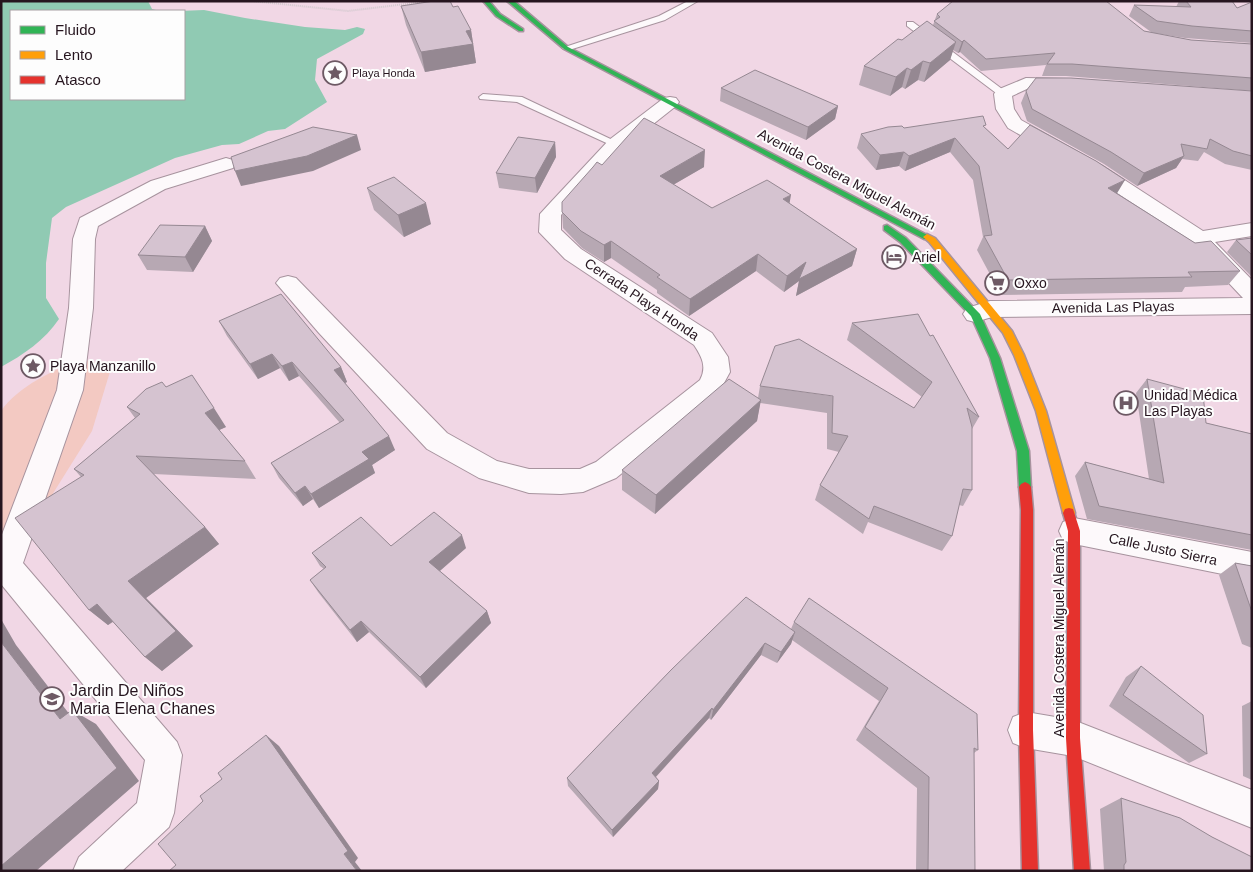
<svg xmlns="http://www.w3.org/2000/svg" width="1253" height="872" font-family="Helvetica,sans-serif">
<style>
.green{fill:#f3c9c2}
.water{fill:#90cab3}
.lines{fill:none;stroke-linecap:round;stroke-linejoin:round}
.lane-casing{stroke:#a7939e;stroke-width:2}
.street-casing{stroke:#a7939e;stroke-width:2}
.fast-casing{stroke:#a7939e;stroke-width:3}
.slow-casing{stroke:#a7939e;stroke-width:3}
.jam-casing{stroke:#a7939e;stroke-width:3}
.path{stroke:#d2c9ce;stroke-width:2;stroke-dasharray:1 1;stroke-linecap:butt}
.lane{fill:#fdf9fb;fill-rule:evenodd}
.street{fill:#fdf9fb;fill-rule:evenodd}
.fast{fill:#30b455;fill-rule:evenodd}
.slow{fill:#ff9f0a;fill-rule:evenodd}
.jam{fill:#e5322d;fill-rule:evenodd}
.wall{fill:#b7a8b3}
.shaded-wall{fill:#958892}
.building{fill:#d5c3d0;stroke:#958892}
.labels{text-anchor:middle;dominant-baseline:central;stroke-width:4;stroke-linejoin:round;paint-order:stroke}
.far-poi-label{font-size:11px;fill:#26151f;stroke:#fdfdfd;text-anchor:start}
.street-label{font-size:14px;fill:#26151f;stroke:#fdfdfd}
.poi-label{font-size:14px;fill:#26151f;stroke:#fdfdfd;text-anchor:start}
.near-poi-label{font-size:16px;fill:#26151f;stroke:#fdfdfd;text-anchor:start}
</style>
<rect width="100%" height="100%" fill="#f1d7e5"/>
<path class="green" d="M84,360L112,365L92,431L52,495L1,542V411C17,387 57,367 84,360Z"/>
<path class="water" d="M1,1H148L152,9L160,11H11V99H184V11H179L204,10L245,18L305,27L345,30L357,27L365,29L363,34L317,59L315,80L327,102L285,129L268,131L239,144L222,145L175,158L66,207L52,218L46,263V298L59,319C45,340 23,355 1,367Z"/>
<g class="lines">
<g class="lane-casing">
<path id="lane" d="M688,1H698L665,20L569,50L562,48L659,16Z
M907,22H913L1006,92V96H1000L907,26Z
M483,94L522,97L621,144L616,147L613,146L517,102L480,99L479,97Z"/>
</g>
<g class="street-casing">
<path id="street" d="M1026,78L1070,79L1076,80L1079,84L1076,88L1070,89L1029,88L1012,96L1014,109L1021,120L1103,166L1203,231L1252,223V236L1215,242L1252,280V314L992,317L975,322L967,320L963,314L967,308L990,301L1243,298L1191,243L1089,174L1008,128L996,109L994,94L997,90Z
M670,97L676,98L679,102L676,106L623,148L561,215V230L581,249L712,333L728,357L730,372L718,394L699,411L616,478L583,492L561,494L529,493L479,478L427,449L319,333L276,283L280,278L288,276L296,278L447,433L497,461L529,469H580L596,462L700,380C707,367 702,357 694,345L565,259L539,232L540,214L551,202L609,140L664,98Z
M226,158L233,160L236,164L233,168L165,189L98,226L95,239L93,308L83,390L23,563L177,742L182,755L174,813L169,827L122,871H73L79,857L137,803L145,760L1,584V537L57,390L69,308L73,239L80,218L151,181Z
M1074,518L1252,552V580L1074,544L1063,540L1059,531L1063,522Z
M1026,712L1073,720L1252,790V828L1073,756L1026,748L1013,743L1008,730L1013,717Z"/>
</g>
<g class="fast-casing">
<path id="fast" d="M483,1H489L500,14L523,29V31H519L496,16Z
M507,1H514L568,47L931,237L930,239H924L564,49Z
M887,225L906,238L980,314L1000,358L1029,451L1031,487L1029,490L1025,492L1021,490L1019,487L1017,451L990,358L971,316L900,242L884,230V226Z"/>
</g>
<g class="slow-casing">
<path id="slow" d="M927,234L935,238L1012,331L1024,355L1046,411L1075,513L1073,517L1069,518L1065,517L1063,513L1036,411L1014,355L1003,333L929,242L923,237Z"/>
</g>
<g class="jam-casing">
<path id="jam" d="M1025,482L1029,484L1031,487L1033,510V730L1038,871H1022L1019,730L1021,510L1019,487L1021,484Z
M1069,508L1073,509L1080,531V738L1090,871H1074L1066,738L1068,531L1063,513L1065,509Z"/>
</g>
<path class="path" d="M252,1L348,11L431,1"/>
<use href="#lane" class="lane"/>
<use href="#street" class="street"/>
<use href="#fast" class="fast"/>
<use href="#slow" class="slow"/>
<use href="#jam" class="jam"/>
</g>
<path class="wall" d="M1179,1H1232L1237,8L1252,2V43L1185,38L1154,33L1191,40L1252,44V91L1066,76H1042L1046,65L981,71L960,52L958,53L953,50L950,60L924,82L918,80L905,89L902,87L890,96L859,85L864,66L902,40L933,25L937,14L1144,31L1151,32L1129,16L1134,5L1176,7Z
M401,6L453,7L471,30L476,63L425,72L406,25Z
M721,88L838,106L835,119L806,140L720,101Z
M1026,91H1252V170L1225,164L1204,152L1198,161L1182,159L1176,168L1137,186L1104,164L1027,121L1021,103Z
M904,128H985L1008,149L1117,193L1195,243L1240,271L1228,285L1185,287L1182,292L1001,295L977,250L983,237L973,180L950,152L905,171L899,166L876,170L857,148L861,134Z
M555,142L556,157L537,193L499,188L496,173Z
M602,165L704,167L673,185L712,208L790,204L857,249L852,266L796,296L799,281L784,292L756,271L689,316L657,293V290L611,258L604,262L582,248L563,228L562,212Z
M367,188L431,224L404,237L374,210Z
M205,226L212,241L193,272L147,270L138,255Z
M1252,238V277L1227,252L1236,240Z
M219,321L341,367L347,382L345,383L395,450L372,465L375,473L319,508L313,499L303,506L279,478L271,463L340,423L299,376L289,381L280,368L258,379L227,336Z
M852,323L930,336L979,417L972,429V490L963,506L959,505L952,536L942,551L868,522L863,534L815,500L820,485L839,452L827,449V413L760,403L757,421L655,514L622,490V470L758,398L760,386L914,408L922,397L847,340Z
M1147,379L1206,423L1252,434V550L1087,519L1075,476L1085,462L1149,479L1136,393Z
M166,387L226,427L219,430L245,461L256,479L154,474L205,527L219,544L146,598L193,646L162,671L145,657L113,622L108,625L89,610L81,477L74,469L135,418L127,407Z
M391,546L466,548L440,571L487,611L491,623L426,688L369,632L357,642L318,592L310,580L324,569L320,566L312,553Z
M1235,563L1252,566V648L1242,644L1219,575Z
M794,622L978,750L974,753L975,871H916L917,788L856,740L879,701L792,640L791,644L777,663L761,655L711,720L709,718L656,777L659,781L658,789L613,837L568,786L567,778L671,670L791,629Z
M1141,666L1207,754L1189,763L1109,706L1126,677Z
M1252,701V780L1243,776L1242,706Z
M1121,798L1212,837L1252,871H1104L1100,809Z"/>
<path class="shaded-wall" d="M471,30L476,63L425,72L421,52L466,31Z
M964,40L960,52L958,53L962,42Z
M956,42L950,60L924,82L930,63Z
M923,61L918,80L905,89L911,70Z
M907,68L902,87L890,96L896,77Z
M838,106L835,119L806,140L808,127Z
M357,135L361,150L313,171L241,186L235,171Z
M955,138L950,152L905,171L909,156Z
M555,142L556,157L537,193L535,178Z
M705,150L704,167L659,193L660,176Z
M904,152L899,166L876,170L880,155Z
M1184,156L1176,168L1137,186L1144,173Z
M1125,180L1116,195L1108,188Z
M791,195L788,212L783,199Z
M426,203L431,224L404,237L398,215Z
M205,226L212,241L193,272L185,257Z
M611,241V258L604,262V245Z
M857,249L852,266L796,296L799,281L784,292L787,276L806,262Z
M758,254L756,271L689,316L690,299Z
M272,354L280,368L258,379L250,364Z
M292,362L299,376L289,381L282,366Z
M341,367L347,382L341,385L334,370Z
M761,400L757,421L655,514L656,495Z
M214,408L226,427L217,431L205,413Z
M389,436L395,450L372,465L375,473L319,508L311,494L362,452Z
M305,486L313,499L303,506L295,493Z
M205,527L219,544L146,598L193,646L162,671L145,657L128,581Z
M462,535L466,548L435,575L429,562Z
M97,604L115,620L108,625L89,610Z
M487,611L491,623L426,688L420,677Z
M1,619L16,645L84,733L60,719L1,642Z
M361,621L369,632L357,642L350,630Z
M795,632L791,644L777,663L781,652Z
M765,643L761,655L711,720L713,710Z
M712,708L709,718L651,782L652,773Z
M72,710L96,724L139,781L36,871H1V866Z
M266,735L279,746L358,858L355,862L362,871H357L344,854Z
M659,781L658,789L613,837L612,830Z"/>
<path class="building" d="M434,1H450L453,7L458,6L471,30L466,31L473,44L421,52L401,6Z
M953,1H1106L1144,31L1191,40L1252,44V78L1072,64H1047L1055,53L986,59L964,40L962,42L934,21L940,17L937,14Z
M1186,1H1232L1237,8L1252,2V31L1192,26L1157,21L1134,5L1191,7Z
M927,21L956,42L930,63L923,61L911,70L907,68L896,77L864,66L898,39L902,40Z
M755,70L838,106L808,127L721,88Z
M1036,78H1071L1252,91V156L1233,151L1210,139L1207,149L1181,144L1184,156L1144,173L1111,152L1032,109L1026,91Z
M983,116L986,125L983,126L1008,149L1030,125L1096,161L1125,180L1108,188L1195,243L1211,241L1240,271L1188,272L1192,277L1008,280L984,236L992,235L979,166L955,138L909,156L904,152L880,155L861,134L888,127L902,126L904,128Z
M644,118L705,150L660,176L712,208L767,180L791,195L783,199L857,249L799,279L806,262L787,276L758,254L690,299L657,277L660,275L611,241L604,245L581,231L562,212V202L593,167L597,162L602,165Z
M313,127L357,135L307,156L235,171L231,157Z
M518,137L555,142L535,178L496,173Z
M394,177L426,203L398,215L367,188Z
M160,225L205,226L185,257L138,255Z
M1252,238V255L1236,240Z
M281,294L341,367L334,370L389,436L362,452L369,459L311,494L305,486L295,493L271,463L344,420L292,362L282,366L272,354L250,364L219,321Z
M918,314L930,336L933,335L979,417L967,408L972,427V490L963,489L952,536L874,506L869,519L820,485L848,436L832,433L833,396L760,386L775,346L799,339L914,408L932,382L852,323Z
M192,375L214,408L205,413L245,461L136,456L205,527L128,581L176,631L145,657L97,604L89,610L15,518L84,475L74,469L140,414L127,407L146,389L162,382L166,387Z
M729,379L761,400L656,495L622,470Z
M1147,379L1203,394L1206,423L1252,434V535L1099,506L1085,462L1164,483Z
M434,512L462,535L429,562L487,611L420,677L361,621L350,630L310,580L326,567L312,553L361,517L391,546Z
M1235,563L1252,566V612Z
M746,597L795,632L781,652L765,643L713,710L712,708L652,773L659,781L612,830L567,778L671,670Z
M809,598L977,714L978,750L974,748L975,871H928L929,777L865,727L888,688L794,622Z
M1,642L60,719L72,710L117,768L1,866Z
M1141,666L1203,715L1207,754L1123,695Z
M266,735L348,851L344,854L357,871H169L176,865L158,844L203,801L200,796L222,779L218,773Z
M1121,798L1180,818L1212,837L1252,857V871H1124V865L1126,862Z"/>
<defs>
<g id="sight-ring" transform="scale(1.25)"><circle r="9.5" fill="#fdfdfd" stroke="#6d5964" stroke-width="1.5"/><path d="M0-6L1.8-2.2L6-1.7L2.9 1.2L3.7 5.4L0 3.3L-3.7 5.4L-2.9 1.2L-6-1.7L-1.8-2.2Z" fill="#6d5964"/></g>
<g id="hotel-ring" transform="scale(1.25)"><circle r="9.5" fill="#fdfdfd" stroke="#6d5964" stroke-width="1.5"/><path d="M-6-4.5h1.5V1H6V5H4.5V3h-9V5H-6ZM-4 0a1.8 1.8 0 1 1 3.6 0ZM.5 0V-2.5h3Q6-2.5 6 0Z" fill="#6d5964"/></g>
<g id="supermarket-ring" transform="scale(1.25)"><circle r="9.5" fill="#fdfdfd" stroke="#6d5964" stroke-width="1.5"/><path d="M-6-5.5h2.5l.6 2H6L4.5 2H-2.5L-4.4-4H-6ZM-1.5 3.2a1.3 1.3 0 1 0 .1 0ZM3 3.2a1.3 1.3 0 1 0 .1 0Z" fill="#6d5964"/></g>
<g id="hospital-ring" transform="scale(1.25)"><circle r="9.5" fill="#fdfdfd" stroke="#6d5964" stroke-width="1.5"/><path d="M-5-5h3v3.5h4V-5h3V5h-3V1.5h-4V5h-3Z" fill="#6d5964"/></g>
<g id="school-ring" transform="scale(1.25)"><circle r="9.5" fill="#fdfdfd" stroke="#6d5964" stroke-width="1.5"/><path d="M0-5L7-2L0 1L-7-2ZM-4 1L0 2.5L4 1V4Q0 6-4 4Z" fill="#6d5964"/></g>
</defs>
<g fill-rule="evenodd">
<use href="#sight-ring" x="335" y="73"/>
<use href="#hotel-ring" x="894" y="257"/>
<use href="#supermarket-ring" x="997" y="283"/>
<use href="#sight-ring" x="33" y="366"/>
<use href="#hospital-ring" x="1126" y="403"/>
<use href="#school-ring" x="52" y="699"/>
</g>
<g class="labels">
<g class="far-poi-label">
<text x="352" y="73">Playa Honda</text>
</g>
<g class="street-label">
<text transform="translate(847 179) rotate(28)">Avenida Costera Miguel Alemán</text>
<text transform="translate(642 299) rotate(34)">Cerrada Playa Honda</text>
<text transform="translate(1113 307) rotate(-1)">Avenida Las Playas</text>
<text transform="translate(1163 549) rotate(12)">Calle Justo Sierra</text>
<text transform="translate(1059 638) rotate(-90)">Avenida Costera Miguel Alemán</text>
</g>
<g class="poi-label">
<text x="912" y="257">Ariel</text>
<text x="1014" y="283">Oxxo</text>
<text x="50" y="366">Playa Manzanillo</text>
<text x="1144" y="395">Unidad Médica<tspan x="1144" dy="16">Las Playas</tspan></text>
</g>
<g class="near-poi-label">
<text x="70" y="690">Jardin De Niños<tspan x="70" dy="18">Maria Elena Chanes</tspan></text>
</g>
</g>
<rect width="1253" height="872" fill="none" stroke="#26151f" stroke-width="5"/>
<rect x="10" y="10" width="175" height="90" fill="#fdfdfd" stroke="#a7a0a4"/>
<rect x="20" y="26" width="25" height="8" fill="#30b455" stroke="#a7a0a4"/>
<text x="55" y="35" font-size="15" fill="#26151f">Fluido</text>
<rect x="20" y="51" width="25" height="8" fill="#ff9f0a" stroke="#a7a0a4"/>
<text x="55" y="60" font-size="15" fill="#26151f">Lento</text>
<rect x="20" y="76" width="25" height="8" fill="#e5322d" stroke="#a7a0a4"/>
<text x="55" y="85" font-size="15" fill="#26151f">Atasco</text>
</svg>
